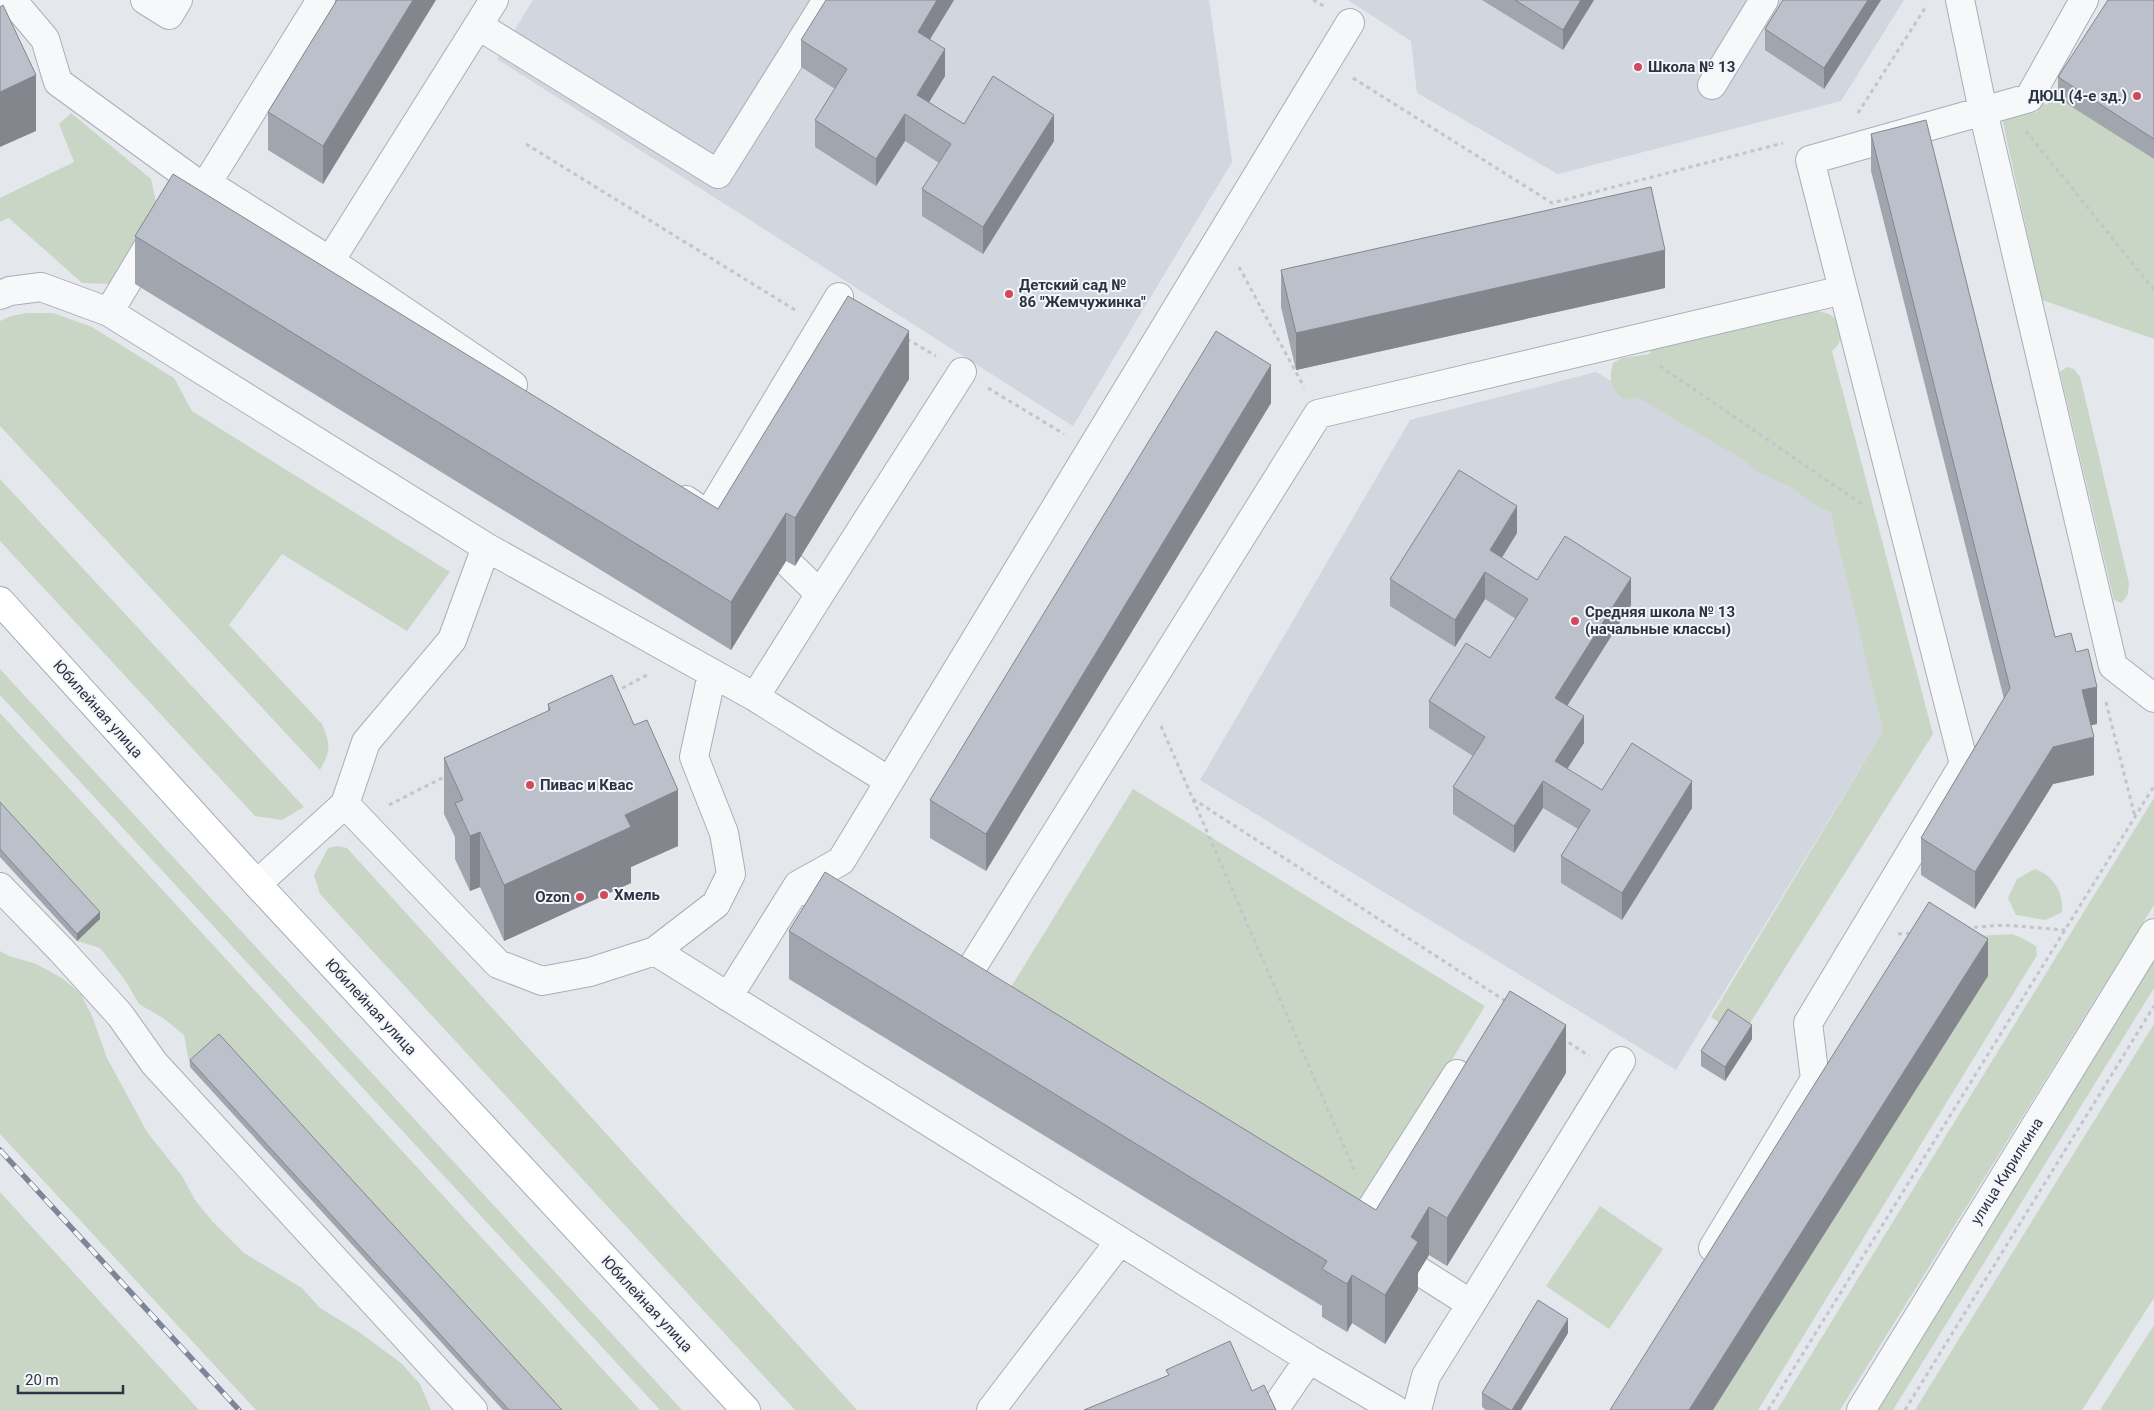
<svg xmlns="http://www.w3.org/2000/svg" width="2154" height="1410" font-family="Roboto,sans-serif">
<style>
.built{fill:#d2d6de}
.green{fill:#c9d6c5}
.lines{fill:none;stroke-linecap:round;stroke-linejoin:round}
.minor-casing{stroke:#a9aeb7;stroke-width:30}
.major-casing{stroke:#a3abb8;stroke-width:30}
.path{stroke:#c2c5cb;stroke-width:3;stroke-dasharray:4 4;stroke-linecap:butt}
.minor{stroke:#f7f8fa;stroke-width:28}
.major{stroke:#fff;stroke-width:28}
.rail-casing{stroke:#7d8696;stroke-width:5.5}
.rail{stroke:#f4f6f9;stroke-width:4;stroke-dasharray:11;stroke-linecap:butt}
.wall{fill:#a1a5ae}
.shaded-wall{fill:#83868d}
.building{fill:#bbc0ca;stroke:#83868d}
.poi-dot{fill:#d1495b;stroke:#f4f6f9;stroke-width:2}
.labels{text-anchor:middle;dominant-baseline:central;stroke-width:4;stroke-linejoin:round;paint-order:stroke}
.poi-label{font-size:15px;font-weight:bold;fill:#2b3445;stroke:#f4f6f9;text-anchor:start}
.street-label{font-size:15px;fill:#2b3445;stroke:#f4f6f9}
</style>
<rect width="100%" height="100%" fill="#e4e7ec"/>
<path class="built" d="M533,0H1209L1232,162L1073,426L497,59Z
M1348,0H1904L1841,101L1558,174L1417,93L1411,41Z
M1596,372L1830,511L1883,731L1676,1070L1200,780L1410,420Z"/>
<path class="green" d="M2114,0H2154V339L2042,300L2002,118L2037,112L2042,102L2047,105Z
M71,113L151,179L157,207L112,284L82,283L9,218L0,222V198L74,162L59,124Z
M1810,309L1829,314L1837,320C1841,334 1844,341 1832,351L1933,734L1747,1028L1721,1024L1711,1017L1883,731L1830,511C1813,507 1805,496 1790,487C1775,478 1759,476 1747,462L1637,397L1625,400C1611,389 1608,380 1613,363L1622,358L1650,354L1652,347Z
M27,313H53L92,327L174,378L192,411L450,572L407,631L282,554L229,625L322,724C331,746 331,749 320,770L0,426V321L11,316Z
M2067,367L2074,369L2080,377L2129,583L2128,594L2122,603L2114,600L2060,372Z
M0,479L304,807L282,820L255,816L0,541Z
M0,669L682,1410H660L0,695Z
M0,713L640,1410H555L219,1041L190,1067L184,1035L163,1018L139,1004L125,980L100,948L77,941L100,919L0,809Z
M1133,789L1485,1006L1363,1205L1011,987Z
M2154,798V905L1840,1410H1777Z
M338,846L347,848L857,1410H795L320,894L314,875L328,848Z
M2035,869C2053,875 2064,893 2062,912L2046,920L2016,915L2008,898L2017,879Z
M2011,934L2020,937L2036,946L2037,955L1758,1410H1713L1929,939Z
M0,951L9,956L36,964L62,978L81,994L92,1016L107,1058L147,1132L182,1176L195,1200L212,1221L244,1253L302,1288L320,1308L356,1330L401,1363L420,1384L431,1410H256L0,1134Z
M2154,958V988L1893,1410H1875Z
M2154,1024V1298L2082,1410H1915Z
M0,1192L199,1410H0Z
M1600,1206L1663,1249L1609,1329L1546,1286Z
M2154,1325V1410H2100Z"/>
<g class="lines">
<g class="minor-casing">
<path id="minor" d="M12,0L45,39L58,82L201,186
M145,0L169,15L178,0
M321,0L207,183L176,200L109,312L486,547L755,697
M494,0L330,261L513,385
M1960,0L1983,111L2113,666L2154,698
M479,26L718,174L827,0
M1712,85L1764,0
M207,183L330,261
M0,295L10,291L41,287L109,312
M686,500L708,515L839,297
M786,561L820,594L755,697L889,781
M820,594L962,372
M345,804L498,964L542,981L590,972L655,951L716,904L731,874L724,833L694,757L712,674
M257,884L345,804L366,742L452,640L486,547
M798,885L841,861L1350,23
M0,887L61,950L120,1015L154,1063L473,1410
M655,951L1309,1359L1396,1410
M961,985L1318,414L1843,290
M728,997L798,885L813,894
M1348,1223L1358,1229L1457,1074
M1713,1248L1815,1079L1808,1023L1964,764L1810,160L2029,98L2084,0
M1471,1304L1621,1061
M991,1410L1120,1241
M1274,1410L1309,1359
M1417,1410L1426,1376L1471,1304L1419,1271
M1861,1410L2154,933"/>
</g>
<g class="major-casing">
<path id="major" d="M0,601L257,884L746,1410"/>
</g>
<path class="path" d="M1313,0L1324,6
M1353,78L1552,203L1783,143
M1858,113L1927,5
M2026,131L2154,290
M526,144L795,310
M1239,267L1304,387
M907,339L936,356
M1660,366L1863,505
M988,388L1064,434
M615,692L649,674
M2106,702L2135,817
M1161,726L1356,1174
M1193,799L1507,1002
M389,805L448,775
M1966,928L2004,925L2065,930
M1898,934L1912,933
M1562,1038L1589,1056
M1768,1410L2154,786
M1905,1410L2154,1006"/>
<use href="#minor" class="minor"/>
<use href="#major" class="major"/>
<g class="rail-casing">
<path id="rail" d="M0,1150L239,1410"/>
</g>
<use href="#rail" class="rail"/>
</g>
<path class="wall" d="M337,0L323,184L268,150V112Z
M954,0L930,39L945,76L929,102L964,124L1054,141L983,254L922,216V189L939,163L905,141L876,186L815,147V120L835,89L801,67V40Z
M1482,0H1594L1563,50Z
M1783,0H1881L1824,89L1765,50V29Z
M2154,0V159L2058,98V77Z
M1871,134L2055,637L2076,652L2097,724L2091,725L2094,775L2053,784L1975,909L1921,875V838L2004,699L1871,171Z
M135,236L718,509L909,379L795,566L786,561L731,650L135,284Z
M1281,270L1665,288L1296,370L1281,307Z
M1271,403L986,871L930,838V800Z
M1517,533L1502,558L1537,580L1631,605L1567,706L1584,743L1567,769L1602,790L1692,808L1622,920L1561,883V856L1578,829L1543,808L1514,853L1453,814V787L1473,756L1429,728V701L1490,658L1516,619L1485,599L1455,647L1390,606V579Z
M548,704L678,846L631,867V883L504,941L480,887L470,891L455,859V837L444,814V758L548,711Z
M0,802L100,919L77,941L0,857Z
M789,931L1376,1210L1566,1073L1447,1266L1429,1255L1418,1273V1290L1385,1344L1352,1323L1347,1332L1322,1317V1306L789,979Z
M1752,1039L1725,1081L1701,1066V1051Z
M190,1060L562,1410H503L190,1067Z
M1568,1333L1521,1410H1486L1482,1407V1393Z"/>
<path class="shaded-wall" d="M413,0H436L323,184V146Z
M937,0H954L918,59V32Z
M1581,0H1594L1563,50V30Z
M1868,0H1881L1824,89V68Z
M945,49V76L917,122V95Z
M36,75V131L0,147V92Z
M905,114V141L876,186V159Z
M1054,115V141L983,254V227Z
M1665,250V288L1296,370V333Z
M909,331V379L795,566V518Z
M1271,365V403L986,871V834Z
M1517,506V533L1490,576V550Z
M786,513V561L731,650V602Z
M1485,572V599L1455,647V620Z
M1631,578V605L1555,725V698Z
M2097,687V724L2082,727V690Z
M1584,716V743L1555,788V761Z
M2094,737V775L2053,784L1975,909V872L2053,747Z
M1543,781V808L1514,853V826Z
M1692,781V808L1622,920V893Z
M678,790V846L631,867V883L504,941V885L625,815Z
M480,832V887L470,891V836Z
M100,912V919L77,941V934Z
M1988,939V976L1713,1410H1689Z
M1566,1025V1073L1447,1266V1218Z
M1752,1025V1039L1725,1081V1067Z
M1429,1207V1255L1418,1273V1290L1385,1344V1295L1411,1237Z
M1352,1275V1323L1347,1332V1284Z
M1568,1319V1333L1521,1410H1512Z"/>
<path class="building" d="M337,0H413L323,146L268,112Z
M826,0H937L918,32L945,49L917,95L964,124L993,76L1054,115L983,227L922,189L951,144L905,114L876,159L815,120L847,69L801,40Z
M1515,0H1581L1563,30Z
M1783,0H1868L1824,68L1765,29Z
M2108,0H2154V139L2058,77Z
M3,5L36,75L0,92V7Z
M1926,120L2055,637L2071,633L2076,652L2088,649L2097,687L2082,690L2094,737L2053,747L1975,872L1921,838L2010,688L1871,134Z
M173,174L718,509L848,296L909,331L795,518L786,513L731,602L135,236Z
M1651,187L1665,250L1296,333L1281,270Z
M1216,331L1271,365L986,834L930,800Z
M1459,470L1517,506L1490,550L1537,580L1565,536L1631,578L1555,698L1584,716L1555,761L1602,790L1632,743L1692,781L1622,893L1561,856L1590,810L1543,781L1514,826L1453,787L1485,737L1429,701L1466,643L1490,658L1528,599L1485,572L1455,620L1390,579Z
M612,675L634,725L647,720L678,790L625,815L631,827L504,885L480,832L470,836L455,803L463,800L444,758L550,710L548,704Z
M0,802L100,912L77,934L0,849Z
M825,872L1376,1210L1510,991L1566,1025L1447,1218L1429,1207L1411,1237L1418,1242L1385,1295L1352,1275L1347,1284L1322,1269L1327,1261L789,931Z
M1929,902L1988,939L1689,1410H1610Z
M1728,1009L1752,1025L1725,1067L1701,1051Z
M219,1034L562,1410H509L190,1060Z
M1538,1300L1568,1319L1512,1410H1510L1482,1393Z
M1230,1341L1252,1391L1264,1385L1276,1410H1084L1169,1375L1166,1370Z"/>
<g class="poi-dot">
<circle cx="1638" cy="67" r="5"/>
<circle cx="2137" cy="96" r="5"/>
<circle cx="1009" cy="294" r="5"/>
<circle cx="1575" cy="621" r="5"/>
<circle cx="530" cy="785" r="5"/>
<circle cx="604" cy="895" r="5"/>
<circle cx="580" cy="897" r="5"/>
</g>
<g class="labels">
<g class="poi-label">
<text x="1648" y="67">Школа № 13</text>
<text x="2127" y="96" text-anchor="end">ДЮЦ (4-е зд.)</text>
<text x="1019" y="285">Детский сад №<tspan x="1019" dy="17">86 "Жемчужинка"</tspan></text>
<text x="1585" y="612">Средняя школа № 13<tspan x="1585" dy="17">(начальные классы)</tspan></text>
<text x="540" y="785">Пивас и Квас</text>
<text x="614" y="895">Хмель</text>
<text x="570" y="897" text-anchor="end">Ozon</text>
</g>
<g class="street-label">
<text transform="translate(98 709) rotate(48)">Юбилейная улица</text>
<text transform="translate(371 1007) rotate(47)">Юбилейная улица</text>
<text transform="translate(2007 1171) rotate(-58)">улица Кирилкина</text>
<text transform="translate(647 1304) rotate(47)">Юбилейная улица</text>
</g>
</g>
<path d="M18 1385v8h105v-8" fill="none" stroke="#2b3445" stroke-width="2.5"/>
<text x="25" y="1385" font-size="15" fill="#2b3445" stroke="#f4f6f9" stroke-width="4" paint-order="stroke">20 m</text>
</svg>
